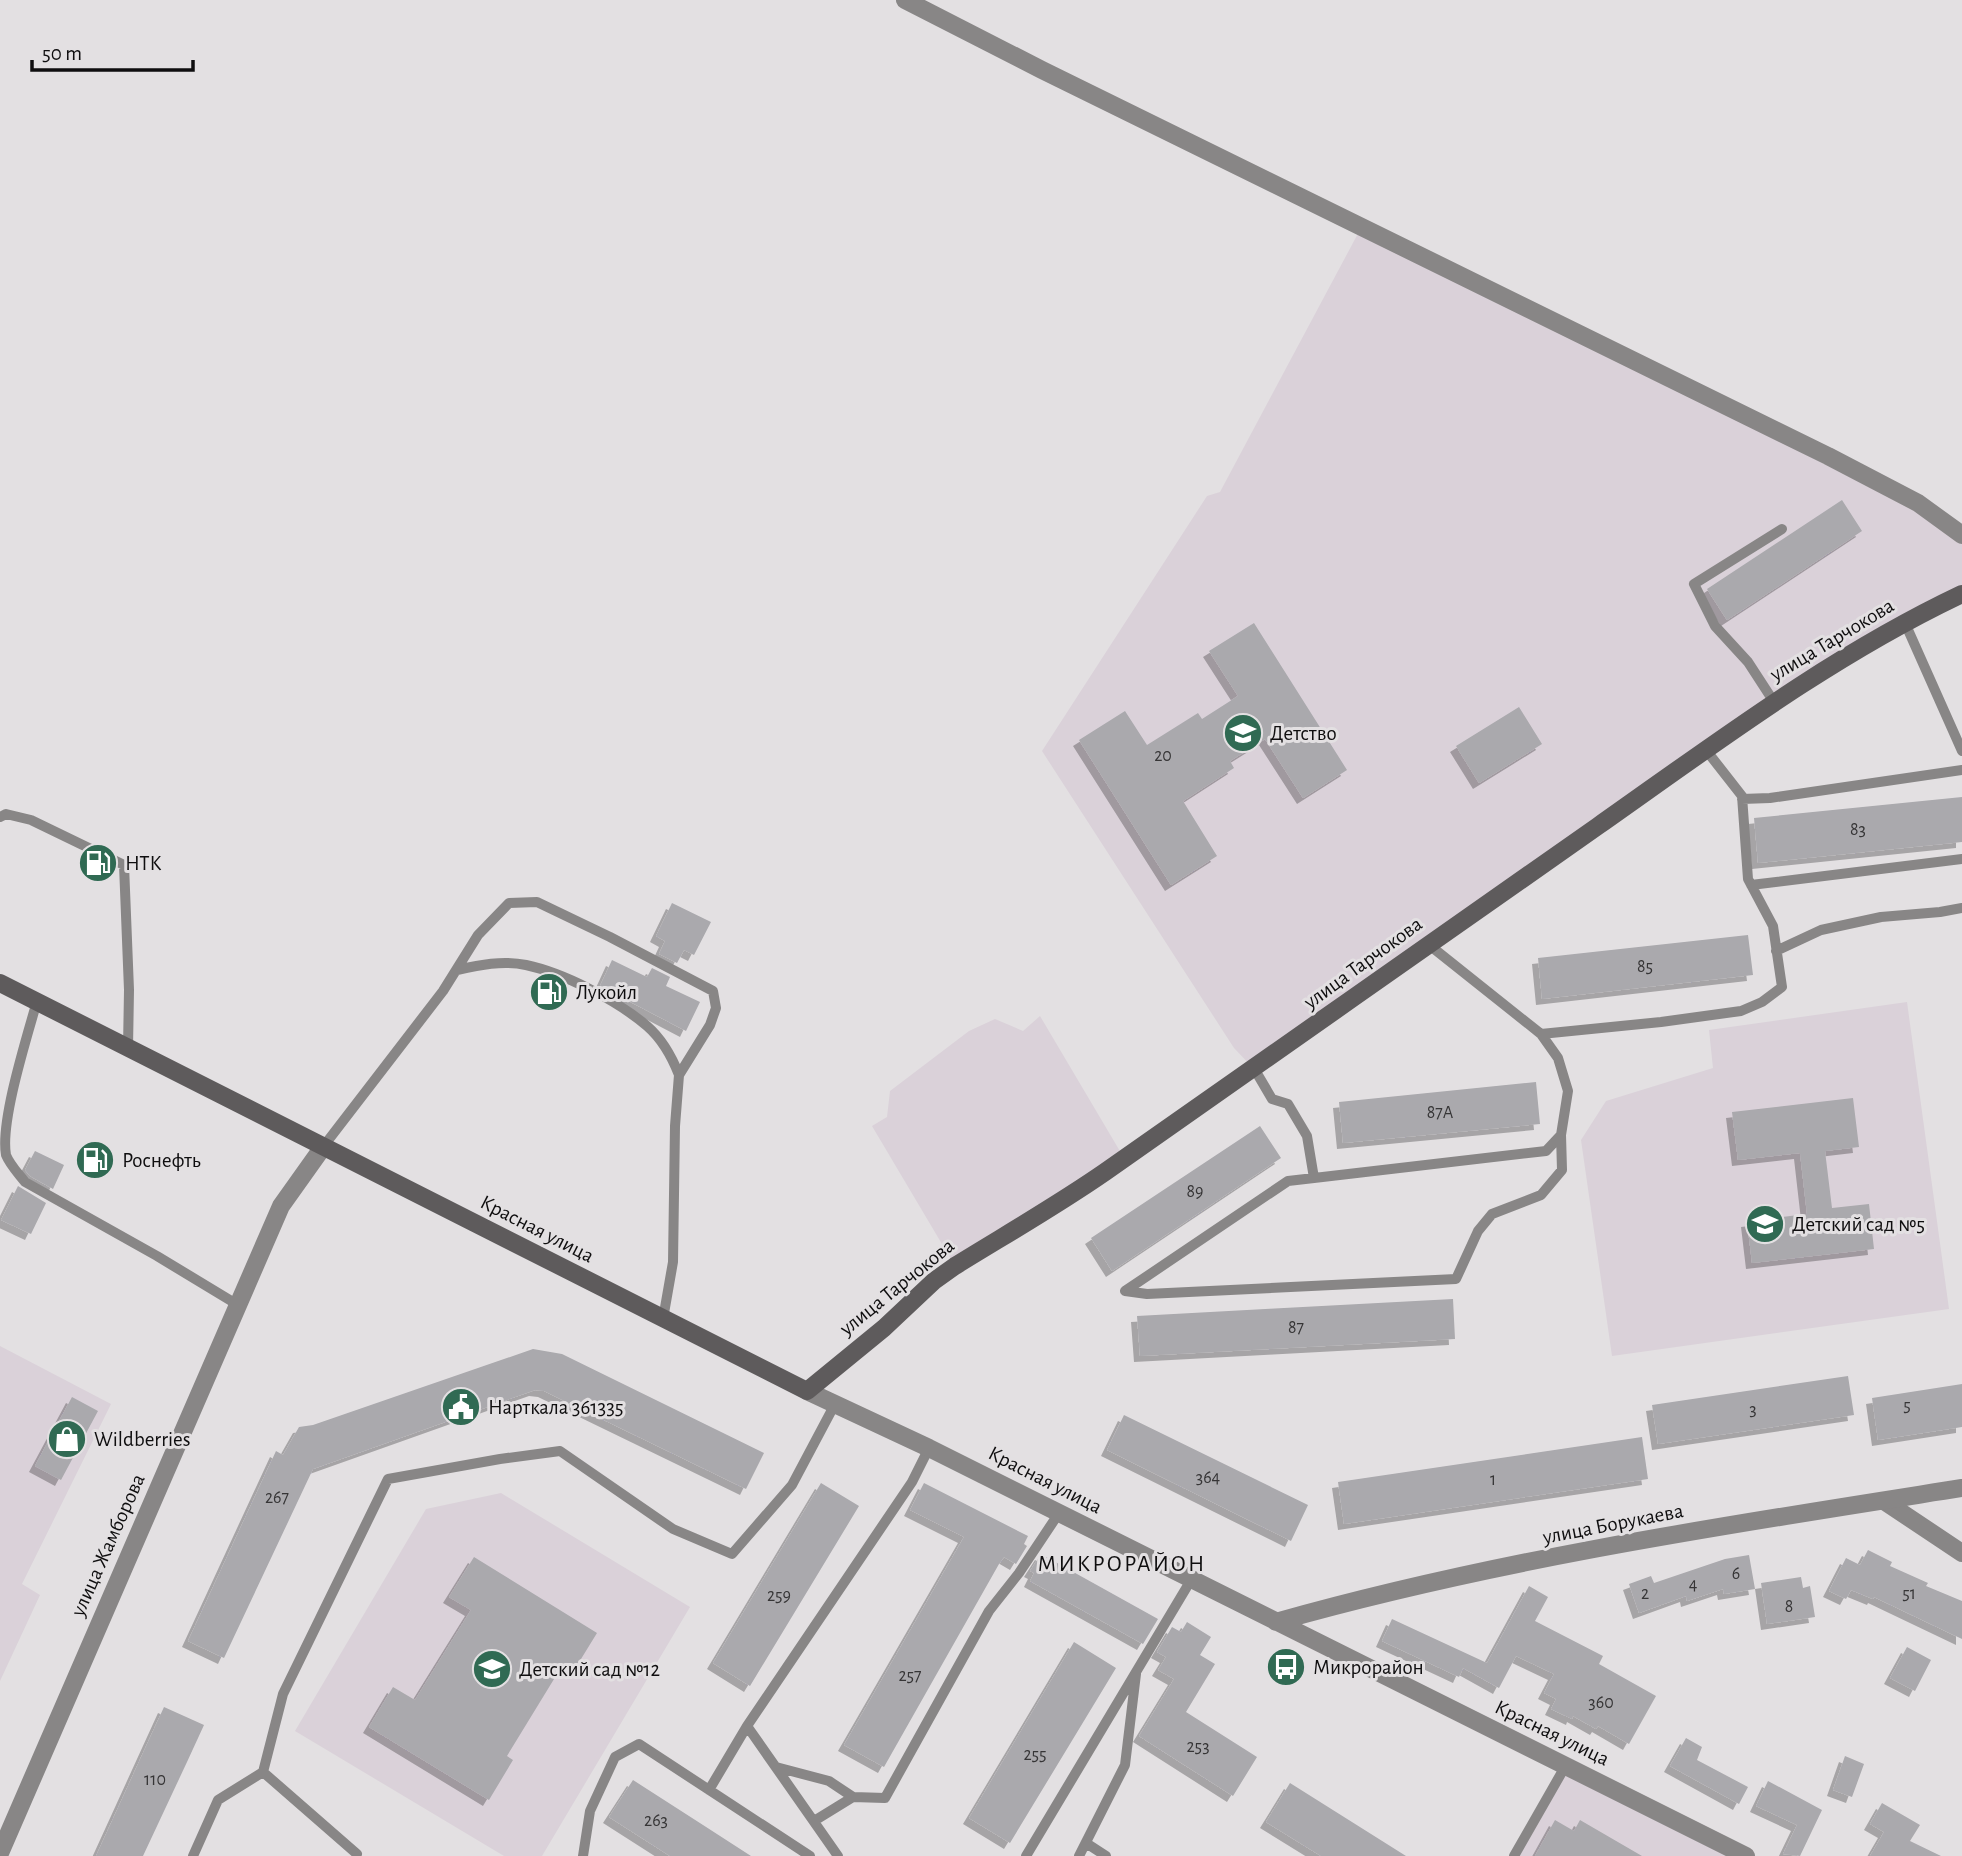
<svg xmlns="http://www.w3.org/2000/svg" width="1962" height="1856" font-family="'Alegreya Sans',sans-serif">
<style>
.built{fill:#dad1d9}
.building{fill:#aaa9ad;filter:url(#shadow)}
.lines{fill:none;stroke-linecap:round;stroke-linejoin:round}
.service{stroke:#888686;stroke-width:10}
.minor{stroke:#888686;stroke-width:18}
.tertiary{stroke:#888686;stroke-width:18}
.secondary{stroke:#5e5b5c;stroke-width:18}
.labels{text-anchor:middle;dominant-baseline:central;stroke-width:6;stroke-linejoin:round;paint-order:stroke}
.number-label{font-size:18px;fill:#363536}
.street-label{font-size:21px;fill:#0f0e0f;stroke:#e3e0e2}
.poi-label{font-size:21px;fill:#0f0e0f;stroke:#e3e0e2;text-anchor:start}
.neighbourhood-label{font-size:23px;letter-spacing:2px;fill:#0f0e0f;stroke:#e3e0e2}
</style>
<defs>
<filter id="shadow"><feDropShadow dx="-6" dy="6" stdDeviation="0" flood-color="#0004"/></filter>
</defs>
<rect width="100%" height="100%" fill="#e3e0e2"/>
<path class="built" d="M1362,226L1962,535V594L1845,657L1255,1070L1234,1048L1042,751L1207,496L1220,492Z
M1907,1002L1949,1309L1612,1356L1581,1140L1606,1101L1713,1068L1709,1030Z
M1040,1016L1124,1158L955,1266L872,1126L887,1117L890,1091L969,1031L995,1019L1023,1031Z
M0,1346L111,1404L22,1584L40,1595L0,1681Z
M501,1493L690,1607L542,1856H504L295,1731L426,1509Z
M1566,1765L1746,1856H1514Z"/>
<path class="building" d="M1842,500L1862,531L1727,620L1707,589Z
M1254,623L1347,770L1303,798L1265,739L1230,761L1234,768L1183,801L1217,856L1171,885L1079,740L1125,711L1147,745L1198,713L1202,719L1238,696L1209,651Z
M1519,707L1542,744L1479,783L1456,746Z
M1962,797V842L1758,863L1754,818Z
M672,903L711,922L694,955L684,950L677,963L659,954L665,941L656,936Z
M1748,935L1753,975L1542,999L1538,958Z
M612,960L647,977L652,968L670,977L666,986L700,1002L686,1031L600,986Z
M1536,1082L1540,1124L1343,1143L1339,1102Z
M1853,1098L1859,1147L1825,1151L1832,1208L1869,1204L1874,1249L1752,1263L1747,1221L1807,1214L1800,1153L1738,1160L1732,1112Z
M1260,1126L1281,1158L1112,1271L1091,1238Z
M35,1151L64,1165L53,1189L30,1176L25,1170Z
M18,1186L46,1203L31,1234L1,1220Z
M1453,1299L1455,1339L1140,1356L1137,1316Z
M533,1349L562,1354L764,1453L746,1489L544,1391L535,1390L313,1469L224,1658L188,1641L276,1451L283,1455L299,1427L313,1425Z
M1848,1376L1854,1415L1658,1444L1652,1405Z
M1962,1384V1427L1878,1440L1872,1398Z
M72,1397L98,1411L61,1480L35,1466Z
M1124,1415L1308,1505L1291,1541L1107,1450Z
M1642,1437L1648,1479L1344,1524L1338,1482Z
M821,1483L859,1506L750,1686L713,1663Z
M924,1483L1028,1536L1024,1544L1027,1546L1016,1564L1004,1557L999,1564L884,1767L844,1745L964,1537L910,1510Z
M1868,1550L1892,1562L1890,1566L1928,1583L1926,1586L1962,1601V1639L1874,1597L1873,1599L1851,1590L1846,1599L1829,1591L1846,1558L1860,1565Z
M1041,1554L1158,1619L1143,1644L1030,1581L1034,1573L1030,1571Z
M1749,1555L1755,1589L1724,1594L1723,1589L1687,1601L1686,1596L1639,1613L1629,1584L1651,1576L1654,1583L1725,1559Z
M474,1557L597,1633L573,1672L562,1666L507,1756L513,1760L489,1800L369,1727L393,1687L415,1700L471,1610L449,1597Z
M1801,1577L1803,1588L1810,1586L1815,1617L1767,1624L1761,1583Z
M1529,1586L1548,1597L1535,1621L1603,1656L1599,1664L1656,1696L1629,1744L1598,1726L1596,1729L1573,1716L1572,1719L1551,1709L1556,1699L1544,1693L1554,1674L1516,1656L1499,1688L1463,1668L1459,1677L1382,1641L1392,1619L1487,1663Z
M1187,1622L1211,1637L1200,1655L1215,1664L1186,1712L1257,1757L1233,1796L1139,1736L1174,1679L1158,1670L1166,1657L1157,1652L1172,1627L1181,1632Z
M1074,1642L1116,1668L1010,1843L969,1818Z
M1907,1647L1931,1660L1915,1691L1890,1678Z
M164,1707L204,1725L187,1762L143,1856H96Z
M1686,1738L1702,1747L1697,1760L1748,1787L1739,1804L1670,1766Z
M1845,1756L1864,1764L1852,1797L1833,1790Z
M633,1780L703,1825L751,1856H670L609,1817Z
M1768,1781L1822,1810L1800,1856L1783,1854L1797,1825L1756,1806Z
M1290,1783L1406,1856H1321L1266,1822Z
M1882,1803L1920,1825L1910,1841L1941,1856H1870L1884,1832L1870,1824Z
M1555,1820L1574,1831L1580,1820L1642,1856H1535Z"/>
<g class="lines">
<path class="service" d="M1905,623L1962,751
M1774,702L1748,662L1715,626L1694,584L1782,529
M1742,799L1770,798L1962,770
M0,817L6,814L31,820L124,865L129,990L128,1048
M1751,885L1962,859
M1428,944L1541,1034L1661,1022L1741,1011L1762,1002L1782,987L1773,926L1748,879L1742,796L1706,750
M1776,951L1821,930L1881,917L1940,912L1962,908
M457,970C479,965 503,960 526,965C564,973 618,1001 647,1026C662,1039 672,1057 679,1075
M37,1001C27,1037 0,1121 6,1155C10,1165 18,1173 25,1182L157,1256L238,1305
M1255,1070L1272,1099L1288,1104L1307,1136L1314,1178L1288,1181L1125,1291L1147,1294L1456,1279L1478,1231L1492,1214L1541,1195L1562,1170L1561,1135
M323,1147L443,991L478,935L509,903L537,902L610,937L713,991L716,1008L710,1025L679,1075L675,1126L673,1262L663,1319
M1314,1178L1546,1151L1561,1135L1568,1091L1558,1058L1541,1034
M747,1726L838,1856
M776,1767L829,1781L853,1797
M709,1790L747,1726L912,1482L929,1448
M814,1821L853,1797L885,1798L989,1611L1019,1573L1059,1513
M1086,1843L1106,1856
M193,1856L218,1800L263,1772
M356,1856L357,1854L263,1772L283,1694L388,1479L500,1459L560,1451L673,1529L732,1554L792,1485L835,1404
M583,1856L590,1811L615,1757L639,1744L810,1856
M1026,1856L1191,1580
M1079,1856L1125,1765L1136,1674
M1514,1856L1566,1765"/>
<path class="minor" d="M905,0L1042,70L1828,456L1918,503L1962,535
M1884,1501L1962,1553"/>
<path class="tertiary" d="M807,1391L929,1448L1746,1856
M1276,1622C1498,1559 1733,1524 1962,1488
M0,1853L281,1206L323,1147"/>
<path class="secondary" d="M0,983L807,1391L884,1328L934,1281L955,1266C1005,1235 1056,1206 1105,1172C1270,1058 1433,940 1598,826C1716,743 1831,656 1962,594"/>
</g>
<defs>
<g id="school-disc" transform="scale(2.0125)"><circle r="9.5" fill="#306a53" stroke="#e3e0e2"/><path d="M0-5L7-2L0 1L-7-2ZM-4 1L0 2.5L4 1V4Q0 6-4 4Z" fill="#fff"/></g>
<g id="fuel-disc" transform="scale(2.0125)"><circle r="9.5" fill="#306a53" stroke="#e3e0e2"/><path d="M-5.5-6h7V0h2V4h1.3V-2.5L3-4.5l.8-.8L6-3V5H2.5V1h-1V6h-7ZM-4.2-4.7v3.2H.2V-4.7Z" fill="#fff"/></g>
<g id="civic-disc" transform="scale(2.0125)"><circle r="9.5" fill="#306a53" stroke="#e3e0e2"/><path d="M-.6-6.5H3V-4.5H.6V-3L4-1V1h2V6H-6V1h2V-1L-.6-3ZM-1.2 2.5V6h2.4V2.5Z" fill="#fff"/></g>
<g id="shop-disc" transform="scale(2.0125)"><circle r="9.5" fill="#306a53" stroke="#e3e0e2"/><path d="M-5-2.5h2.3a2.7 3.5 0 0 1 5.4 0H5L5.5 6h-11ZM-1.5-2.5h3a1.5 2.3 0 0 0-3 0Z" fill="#fff"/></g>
<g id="bus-disc" transform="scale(2.0125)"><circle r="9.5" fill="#306a53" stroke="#e3e0e2"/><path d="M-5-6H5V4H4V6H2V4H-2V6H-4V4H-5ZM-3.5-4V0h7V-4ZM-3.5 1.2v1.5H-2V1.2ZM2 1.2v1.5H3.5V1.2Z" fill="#fff"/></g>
</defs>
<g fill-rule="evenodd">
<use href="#school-disc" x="1243" y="733"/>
<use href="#fuel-disc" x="98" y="863"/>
<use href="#fuel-disc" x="549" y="992"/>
<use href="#fuel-disc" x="95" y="1160"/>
<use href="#school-disc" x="1765" y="1224"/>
<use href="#civic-disc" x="461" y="1407"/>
<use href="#shop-disc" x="67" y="1439"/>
<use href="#bus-disc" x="1286" y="1667"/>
<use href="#school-disc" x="492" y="1669"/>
</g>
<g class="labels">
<g class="number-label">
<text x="1163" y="756">20</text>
<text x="1858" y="830">83</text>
<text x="1645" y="967">85</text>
<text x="1440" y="1113">87А</text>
<text x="1195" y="1192">89</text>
<text x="1296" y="1328">87</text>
<text x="1907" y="1406">5</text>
<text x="1753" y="1410">3</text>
<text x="1208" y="1478">364</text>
<text x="1493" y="1480">1</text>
<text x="277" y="1498">267</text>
<text x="1736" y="1574">6</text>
<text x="1693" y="1585">4</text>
<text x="1645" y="1594">2</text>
<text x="1909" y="1594">51</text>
<text x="779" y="1596">259</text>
<text x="1789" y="1607">8</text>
<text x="910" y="1676">257</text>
<text x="1601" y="1703">360</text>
<text x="1198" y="1747">253</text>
<text x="1035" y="1755">255</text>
<text x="155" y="1780">110</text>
<text x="656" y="1821">263</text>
</g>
<g class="street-label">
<text transform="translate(1832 640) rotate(-31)">улица Тарчокова</text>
<text transform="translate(1363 963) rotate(-36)">улица Тарчокова</text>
<text transform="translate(537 1229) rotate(27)">Красная улица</text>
<text transform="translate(897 1287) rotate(-39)">улица Тарчокова</text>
<text transform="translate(1045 1480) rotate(27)">Красная улица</text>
<text transform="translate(1613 1524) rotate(-11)">улица Борукаева</text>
<text transform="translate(108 1545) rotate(-66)">улица Жамборова</text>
<text transform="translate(1552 1733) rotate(26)">Красная улица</text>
</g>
<g class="poi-label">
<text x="1270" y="733">Детство</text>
<text x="125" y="863">НТК</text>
<text x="576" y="992">Лукойл</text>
<text x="122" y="1160">Роснефть</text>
<text x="1792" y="1224">Детский сад №5</text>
<text x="488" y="1407">Нарткала 361335</text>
<text x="94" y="1439">Wildberries</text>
<text x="1313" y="1667">Микрорайон</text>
<text x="519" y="1669">Детский сад №12</text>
</g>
<g class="neighbourhood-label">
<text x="1122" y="1564">МИКРОРАЙОН</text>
</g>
</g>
<path d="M32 60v10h161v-10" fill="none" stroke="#0f0e0f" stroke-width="3.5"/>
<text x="42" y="60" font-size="21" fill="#0f0e0f" stroke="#e3e0e2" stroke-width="5" paint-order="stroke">50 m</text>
</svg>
